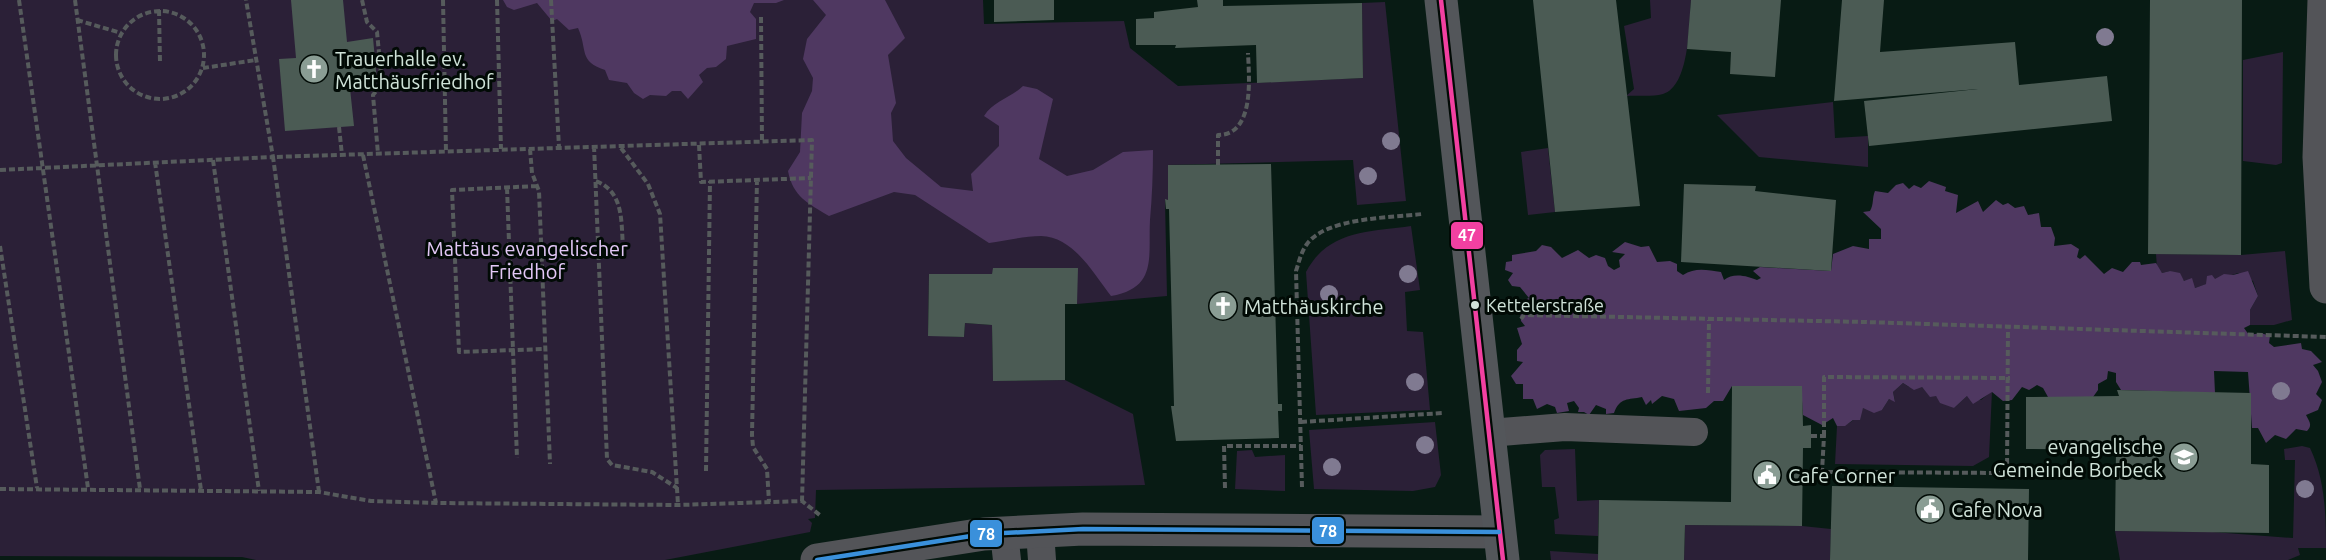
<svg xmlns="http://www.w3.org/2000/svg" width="2326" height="560" font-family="Ubuntu,sans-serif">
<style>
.green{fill:#2b2037}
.forest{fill:#4f3861}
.building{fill:#4b5b54}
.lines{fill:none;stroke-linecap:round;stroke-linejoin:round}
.path{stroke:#565b5c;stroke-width:4;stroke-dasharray:6 3;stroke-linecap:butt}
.service{stroke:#535458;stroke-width:28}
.minor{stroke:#535458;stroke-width:33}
.secondary{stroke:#53565a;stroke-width:33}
.bus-1-casing{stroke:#010a05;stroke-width:9}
.bus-2-casing{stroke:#010a05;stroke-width:9}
.bus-1{stroke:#f240a1;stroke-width:4.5}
.bus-2{stroke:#3a90db;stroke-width:4.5}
.tree{fill:#807a91}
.bus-dot{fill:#d0e3d9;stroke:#010a05;stroke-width:2}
.labels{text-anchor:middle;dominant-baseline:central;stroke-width:6;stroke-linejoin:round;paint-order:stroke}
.bus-label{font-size:18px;fill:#d0e3d9;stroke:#010a05;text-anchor:start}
.poi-label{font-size:20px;fill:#d0e3d9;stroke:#010a05;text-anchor:start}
.park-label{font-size:20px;fill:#e3c8f7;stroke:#010a05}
.line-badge{stroke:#010a05;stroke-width:2}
.badge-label{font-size:16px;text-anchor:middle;font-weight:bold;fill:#fff}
</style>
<rect width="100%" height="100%" fill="#081b14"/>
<path class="green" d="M0,0H983L984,24L1124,21L1130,48L1178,86L1363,78L1362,3L1385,2L1406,201L1357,205L1353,160L1168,165V200H1165L1167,296L1077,304V268H994L992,274H929L928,335L964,337L965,323L992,325L993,381L1065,380L1133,414L1145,485L816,490L815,518L808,519L812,523L810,532L665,560H256L242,557L0,556Z
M1650,0H1691C1689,23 1690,86 1663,94C1652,97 1638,95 1626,96L1634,89L1624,26L1651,18Z
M2283,52L2282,163L2276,165L2243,161V60Z
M1833,102L1835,138L1868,136V167L1759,157L1717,115Z
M1548,148L1555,212L1528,215L1521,152Z
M1411,226L1420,290L1405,292L1407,331L1423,332L1430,410L1316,415L1306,272C1328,230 1369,232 1411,226Z
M2285,251L2292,320L2274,325H2250V310L2258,296L2253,281L2238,273L2195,288L2170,271L2162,273L2157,268L2156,254L2241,255Z
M1903,383L1909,387H1922L1930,396H1936L1954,408L1967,396L1981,400L1992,391L1989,457L1973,466L1835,464L1837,426C1849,427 1857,418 1863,408L1882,410L1889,399L1895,401L1893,392Z
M1435,422L1441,475L1435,487L1413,491L1314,489L1309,430Z
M2302,446L2310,448C2325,479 2326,514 2326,548H2298L2300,555L2288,560H2120L2115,531L2213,532L2293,538L2295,460H2285L2284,449Z
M1575,449L1577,501L1599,500L1598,536L1555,534L1554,520L1559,518L1555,487H1542L1540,455L1545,450Z
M1252,450L1255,457L1285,455V491L1235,489L1237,451Z
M1685,525L1802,526L1831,529L1830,560H1684Z
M1550,551L1598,554V560H1551Z"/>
<path class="forest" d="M503,0H784L776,3H754L750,12L756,19V39L727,46L726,59L716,67L707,68L699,75L703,82L688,99L681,91H672L666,96L650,95L643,99L634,93L627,83L609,80L605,70C578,61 588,50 578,28L569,30L557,19L552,21L537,3L514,10L507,7Z
M813,0H885L905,38L888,55L896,103L891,113L893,141L906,158L941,187L973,191L971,174L999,146V126L984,116C993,101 1011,98 1023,86L1037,89L1053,99L1039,159L1067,176L1093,170L1123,152L1153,150C1153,174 1152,197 1150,220C1148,256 1158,288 1111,296C1093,273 1074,237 1041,236C1024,236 1005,241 989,243L915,195L894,192L829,216C808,203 793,197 788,171L800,152L802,113L812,91L813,78L803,59L807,39L826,15Z
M1929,181L1946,187L1945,191L1958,195L1956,213L1978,201L1983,212L1996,200L2003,205L2008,203L2015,208L2024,206L2028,215L2039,213L2041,227H2051L2055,238L2054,246L2071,244L2079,249L2077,257L2080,259L2085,255L2104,274L2112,268L2123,272L2132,262H2140L2141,265L2156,263L2162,273L2170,271L2180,273L2184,281L2192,278L2195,288L2206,284L2207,276L2212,275L2215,279L2224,274L2233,275L2248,271L2258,296L2250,310V325L2244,328L2249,335L2261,333L2270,336L2269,343L2274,347L2301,343L2302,349L2311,351L2322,362L2313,365L2318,371L2322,382L2316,394L2322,400L2318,410L2306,415C2309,421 2313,425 2307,431L2296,429L2286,439L2275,435L2266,443L2258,428H2252L2248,372L2214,371L2215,393L2121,390L2116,382V373L2108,371L2107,379L2098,384V390L2093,397H2048L2043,388L2037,385L2029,390L2022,387L2012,400L2003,401L1992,392L1973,404L1967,396L1954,408L1940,403L1936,396L1930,397L1922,387L1914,390L1903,383L1893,392L1895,402L1889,399L1882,410L1874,413L1863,408L1860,420H1853L1845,426H1837L1833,418L1822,425L1803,415L1801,386H1732L1723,401H1714L1706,408L1679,411L1674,399L1662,396L1652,404L1651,400L1646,405L1642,397C1628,400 1620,397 1614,413L1606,414V409L1596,405L1589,415L1584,412H1578L1579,408L1574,401L1567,403L1569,411L1557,413L1555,407L1547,404L1537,409L1533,399H1523V384H1516L1511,376L1523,362L1517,361V350L1522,344L1517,328L1525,326L1521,321L1519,302L1529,298L1520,287L1512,286L1508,280L1513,273L1505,270L1506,262L1512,261V255L1536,251L1542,245L1551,247L1562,258L1578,250L1589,258L1596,255L1605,258L1608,266L1614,270L1620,267L1619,260L1625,254L1612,252L1625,242L1641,247L1649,246L1657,262L1670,261L1677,264V271L1683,275C1695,267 1707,270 1721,272L1724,280C1733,272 1748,276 1757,280L1761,278L1753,271L1760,267L1831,271L1833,254L1853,246L1869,249V239H1881V229L1863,212L1870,211C1874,204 1872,198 1875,191L1888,193L1896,185L1903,183L1909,189L1914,185L1921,188Z"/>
<path class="building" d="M291,0H343L347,42L373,38L377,81L349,79L354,126L285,131L279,59L296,58Z
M994,0H1054V20L994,22Z
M1197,0H1223V6L1362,3L1363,78L1257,83L1256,45L1175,48L1176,45H1136V19L1154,18V12L1198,7Z
M1533,0H1616L1640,206L1555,212Z
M1691,0H1781L1775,77L1730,74L1731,52L1687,49Z
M1842,0H1884L1880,52L2015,42L2019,85L2107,76L2112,121L1869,146L1864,101L1978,89L1834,101Z
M2150,0H2242L2241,255L2148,254Z
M1271,164L1278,404H1282V411H1278L1279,438L1176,441L1171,406H1174L1169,209H1166L1165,199L1168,200V165Z
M1684,184L1756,186L1755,191L1836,200L1831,271L1681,262Z
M993,268H1078L1077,304H1065V380L993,381L992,325L965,323L964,337L928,336L929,274H992Z
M1732,386H1802L1803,426L1811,425V448H1803L1802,526L1685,525L1684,560H1598L1599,500L1731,502Z
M2117,390L2251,393V464L2269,465V533L2115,531L2116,450L2026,449V397L2119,396Z
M1832,486L2029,489L2028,560H1830Z"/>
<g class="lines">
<path class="path" d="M19,0L88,488
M75,0L140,489
M362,0L367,22L377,32L382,84L373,95L378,154
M443,0L446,152
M497,0L501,149
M551,0L559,147
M159,10L160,62
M116 55a44 44 0 1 1 88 0a44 44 0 1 1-88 0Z
M761,17L762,143
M77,20L121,33
M203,68L256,60
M339,127L342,155
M699,145L701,182L811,178
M594,146L607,459L612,465L652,472L677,488
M621,148L648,184L660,214L678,505
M530,149L532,173L539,191L550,464
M363,155L436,503L678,505L802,501L821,516
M213,160L259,491
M155,162L201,490
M1218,165V135C1255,135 1249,77 1248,53
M0,170L273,157L246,0
M757,179L752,435L753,447L767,469L769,502
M596,181C624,192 621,221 623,247L599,251
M537,186L452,190L459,352L545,349
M507,188L517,458
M0,246L37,488
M1521,319L1524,315L1866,322L2326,337
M1708,393L1709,320
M1301,422L1443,413
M1811,436H1824L1822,472L2007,473L2008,327
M1824,436V377L2010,378
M706,471L710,181
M1302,487L1296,271C1299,262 1301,252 1307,244C1327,217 1390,218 1422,214
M1225,488L1224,446H1301
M0,489L319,492L371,501L436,503
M319,492L273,157L812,140L802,501"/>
<path class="service" d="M1489,433L1565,427L1694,432
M1040,532L1042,560
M1004,533L1007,560"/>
<path class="minor" d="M2324,0L2319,157L2326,287
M817,560L984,534L1083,529L1499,532"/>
<path class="secondary" d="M1441,0L1503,560"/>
<g class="bus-1-casing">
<path id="bus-1" d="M1441,0L1503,560"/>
</g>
<g class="bus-2-casing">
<path id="bus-2" d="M817,560L984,534L1083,529L1499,532"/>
</g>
<use href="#bus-1" class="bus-1"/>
<use href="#bus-2" class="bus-2"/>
</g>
<g class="tree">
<circle cx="2105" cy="37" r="9"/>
<circle cx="1391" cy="141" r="9"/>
<circle cx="1368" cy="176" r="9"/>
<circle cx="1408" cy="274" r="9"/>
<circle cx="1329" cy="294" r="9"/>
<circle cx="1415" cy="382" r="9"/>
<circle cx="2281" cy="391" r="9"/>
<circle cx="1425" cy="445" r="9"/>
<circle cx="1332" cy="467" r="9"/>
<circle cx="2305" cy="489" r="9"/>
</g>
<defs>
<g id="church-disc" transform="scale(1.5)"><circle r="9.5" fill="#8a9d94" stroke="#010a05"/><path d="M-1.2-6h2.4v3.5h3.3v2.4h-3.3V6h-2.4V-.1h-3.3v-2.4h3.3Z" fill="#fff"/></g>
<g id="school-disc" transform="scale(1.5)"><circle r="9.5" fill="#8a9d94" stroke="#010a05"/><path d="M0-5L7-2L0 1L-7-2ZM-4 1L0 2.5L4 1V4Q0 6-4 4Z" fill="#fff"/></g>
<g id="civic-disc" transform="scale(1.5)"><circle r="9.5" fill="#8a9d94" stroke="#010a05"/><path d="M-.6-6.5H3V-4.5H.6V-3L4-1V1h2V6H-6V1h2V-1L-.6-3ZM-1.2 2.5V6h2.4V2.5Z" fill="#fff"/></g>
</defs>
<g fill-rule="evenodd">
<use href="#church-disc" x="314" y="69"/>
<use href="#church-disc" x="1223" y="306"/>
<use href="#school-disc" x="2184" y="457"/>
<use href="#civic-disc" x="1767" y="475"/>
<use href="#civic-disc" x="1930" y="509"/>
</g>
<circle class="bus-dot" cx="1475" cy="305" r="5"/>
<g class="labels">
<g class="bus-label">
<text x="1486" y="305">Kettelerstraße</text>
</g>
<g class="poi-label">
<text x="335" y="58">Trauerhalle ev.<tspan x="335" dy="23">Matthäusfriedhof</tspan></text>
<text x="1244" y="306">Matthäuskirche</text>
<text x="2163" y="446" text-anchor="end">evangelische<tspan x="2163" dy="23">Gemeinde Borbeck</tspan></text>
<text x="1788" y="475">Cafe Corner</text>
<text x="1951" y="509">Cafe Nova</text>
</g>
<g class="park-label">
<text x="527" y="248">Mattäus evangelischer<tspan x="527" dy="23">Friedhof</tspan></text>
</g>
</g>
<g class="line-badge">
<rect x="1450" y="221" width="34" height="29" rx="6" fill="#f240a1"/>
<rect x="1311" y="516" width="34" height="29" rx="6" fill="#3a90db"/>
<rect x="969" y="519" width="34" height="29" rx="6" fill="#3a90db"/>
</g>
<g class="badge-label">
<text x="1467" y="241">47</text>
<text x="1328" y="537">78</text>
<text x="986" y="540">78</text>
</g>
</svg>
